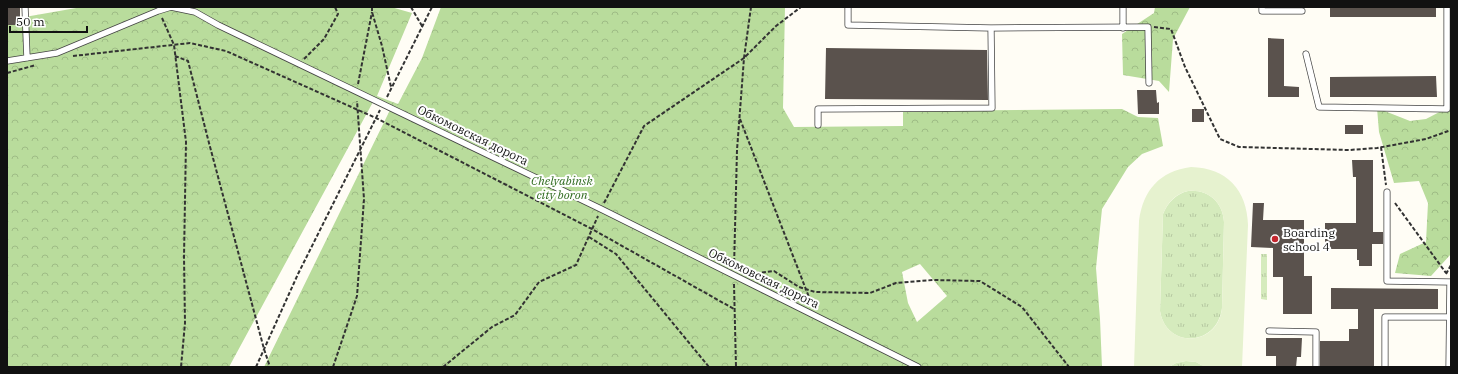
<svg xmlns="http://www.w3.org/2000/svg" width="1458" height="374" font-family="'IBM Plex Serif',serif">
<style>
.grass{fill:url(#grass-tufts)}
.forest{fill:url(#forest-crowns);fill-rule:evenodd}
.pitch{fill:#e6f2cf;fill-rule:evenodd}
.building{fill:#5a524d}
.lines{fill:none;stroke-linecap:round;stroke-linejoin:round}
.lane-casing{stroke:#444;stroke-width:7}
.path{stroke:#333;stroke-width:2;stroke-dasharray:4 2;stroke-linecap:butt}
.lane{stroke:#fff;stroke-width:5.5}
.poi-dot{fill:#c4262e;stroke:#fff;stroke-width:1.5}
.labels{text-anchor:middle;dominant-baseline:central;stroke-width:4;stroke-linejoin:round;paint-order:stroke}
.street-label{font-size:12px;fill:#111;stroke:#fff}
.park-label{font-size:12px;font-style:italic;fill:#2f6b1f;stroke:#fff}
.poi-label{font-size:12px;fill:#111;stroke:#fff;text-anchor:start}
</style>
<defs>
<pattern id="grass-tufts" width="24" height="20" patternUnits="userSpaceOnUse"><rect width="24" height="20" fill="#d5ebbd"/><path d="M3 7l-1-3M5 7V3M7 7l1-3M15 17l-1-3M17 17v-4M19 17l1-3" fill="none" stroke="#b6c8a1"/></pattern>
<pattern id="forest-crowns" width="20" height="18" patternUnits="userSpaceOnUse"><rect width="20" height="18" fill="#b9dc9c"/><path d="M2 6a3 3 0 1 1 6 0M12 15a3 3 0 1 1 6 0" fill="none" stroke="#9ebc85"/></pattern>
</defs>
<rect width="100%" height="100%" fill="#fffdf5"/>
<path class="grass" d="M1188,191C1208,189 1223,202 1224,222L1222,308C1217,347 1166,349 1160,311L1163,214C1168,202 1176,194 1188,191Z
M1261,254H1267V300L1261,299Z
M1186,361L1196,362L1205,367H1169L1176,363Z"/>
<path class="forest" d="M7,7L19,18L82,7H391L412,13L377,96L398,104L422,58L441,7H785L783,108L794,127L903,126V111L1122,109L1138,117L1158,118L1163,146L1142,154L1128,167L1102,209L1096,268L1100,319L1102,367H264L390,110L373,102L229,367H7ZM920,264L947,296L917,322L908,303L902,272Z
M1155,7H1190L1173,39L1169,92L1159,81L1123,75L1122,34L1154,13Z
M1451,106V254L1431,276L1395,273L1400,254L1426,242L1428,203L1419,181L1394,183L1379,132L1377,108L1410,121L1426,119Z"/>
<path class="pitch" d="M1191,167C1227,168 1247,190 1248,225L1242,367H1205L1196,362L1186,361L1176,363L1169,367H1134L1139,221C1143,190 1160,171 1191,167ZM1188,191C1208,189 1223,202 1224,222L1222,308C1218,347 1166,349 1160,311L1163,214C1168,202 1175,194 1188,191Z"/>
<path class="building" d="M7,7H20V25H7Z
M1330,7H1436V17H1330Z
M1268,38L1284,39V86L1299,87V97H1268Z
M826,48L987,50L988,100L825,99Z
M1436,76L1437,97H1330V77Z
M1137,90H1156L1157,103L1159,102V114H1138Z
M1192,109H1204V122H1192Z
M1345,125H1363V134H1345Z
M1352,160H1373V232H1383V244H1372V266H1359V260H1357V249H1325V223H1356V177H1353Z
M1253,203H1264L1263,220H1304V276H1312V314H1283V277H1273V248L1251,247Z
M1331,288L1438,289V309H1374V367H1320V341H1349V329H1358V309H1331Z
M1266,338H1302L1301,357H1297L1296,367H1276V356H1266Z"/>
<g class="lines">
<g class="lane-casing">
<path id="lane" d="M25,7L27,58
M848,7V25L991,28L1148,27L1149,83
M1123,7V28
M1262,7V11H1302
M1306,54L1319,107L1447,109V7
M7,61L57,53L158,11L171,7L195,12L218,25L601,209L918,367
M818,125V109L992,108L991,28
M1387,192V281L1450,282L1449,367
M1269,331L1316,332V367
M1385,367V317H1449"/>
</g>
<path class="path" d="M372,7V12L382,46L391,87
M411,7L422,26
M162,18L174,45L186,142L184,257L185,323L181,367
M1154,27L1171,29L1185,67L1220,139L1239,147L1349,150L1377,148L1426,139L1451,130
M73,56L190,43L226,51L376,118L592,229L734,309
M175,56L188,61L209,143L264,349L270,367
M304,59L324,39L338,14L335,7
M7,73L36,65
M358,84L372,12
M387,97L432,7
M740,119L812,305
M1381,147L1386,185
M604,203L644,126L744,58L776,26L801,7
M1395,203L1446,273
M589,237L616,254L709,367
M734,268L737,150L744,58L751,7
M750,274L774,271L799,287L815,292L870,293L896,283L933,280L980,281L1022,307L1069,367
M1446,274L1451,265
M734,284L736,367
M256,367L298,274L380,110
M333,367L357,296L364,199L357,101
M443,367L492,327L515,315L539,282L576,265L598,216"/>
<use href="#lane" class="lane"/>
</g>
<circle class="poi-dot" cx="1275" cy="239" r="4"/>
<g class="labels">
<g class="street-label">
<text transform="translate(473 135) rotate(26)">Обкомовская дорога</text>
<text transform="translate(764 278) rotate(26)">Обкомовская дорога</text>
</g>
<g class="park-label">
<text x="562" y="180">Chelyabinsk<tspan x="562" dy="14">city boron</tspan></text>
</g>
<g class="poi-label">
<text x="1283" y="232">Boarding<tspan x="1283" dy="14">school 4</tspan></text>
</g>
</g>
<rect width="1458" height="374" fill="none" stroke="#111111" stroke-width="16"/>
<path d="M10 26v6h77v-6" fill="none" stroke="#111111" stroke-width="2"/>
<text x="16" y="26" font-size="12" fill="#111111" stroke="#ffffff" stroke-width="3" paint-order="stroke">50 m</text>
</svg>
